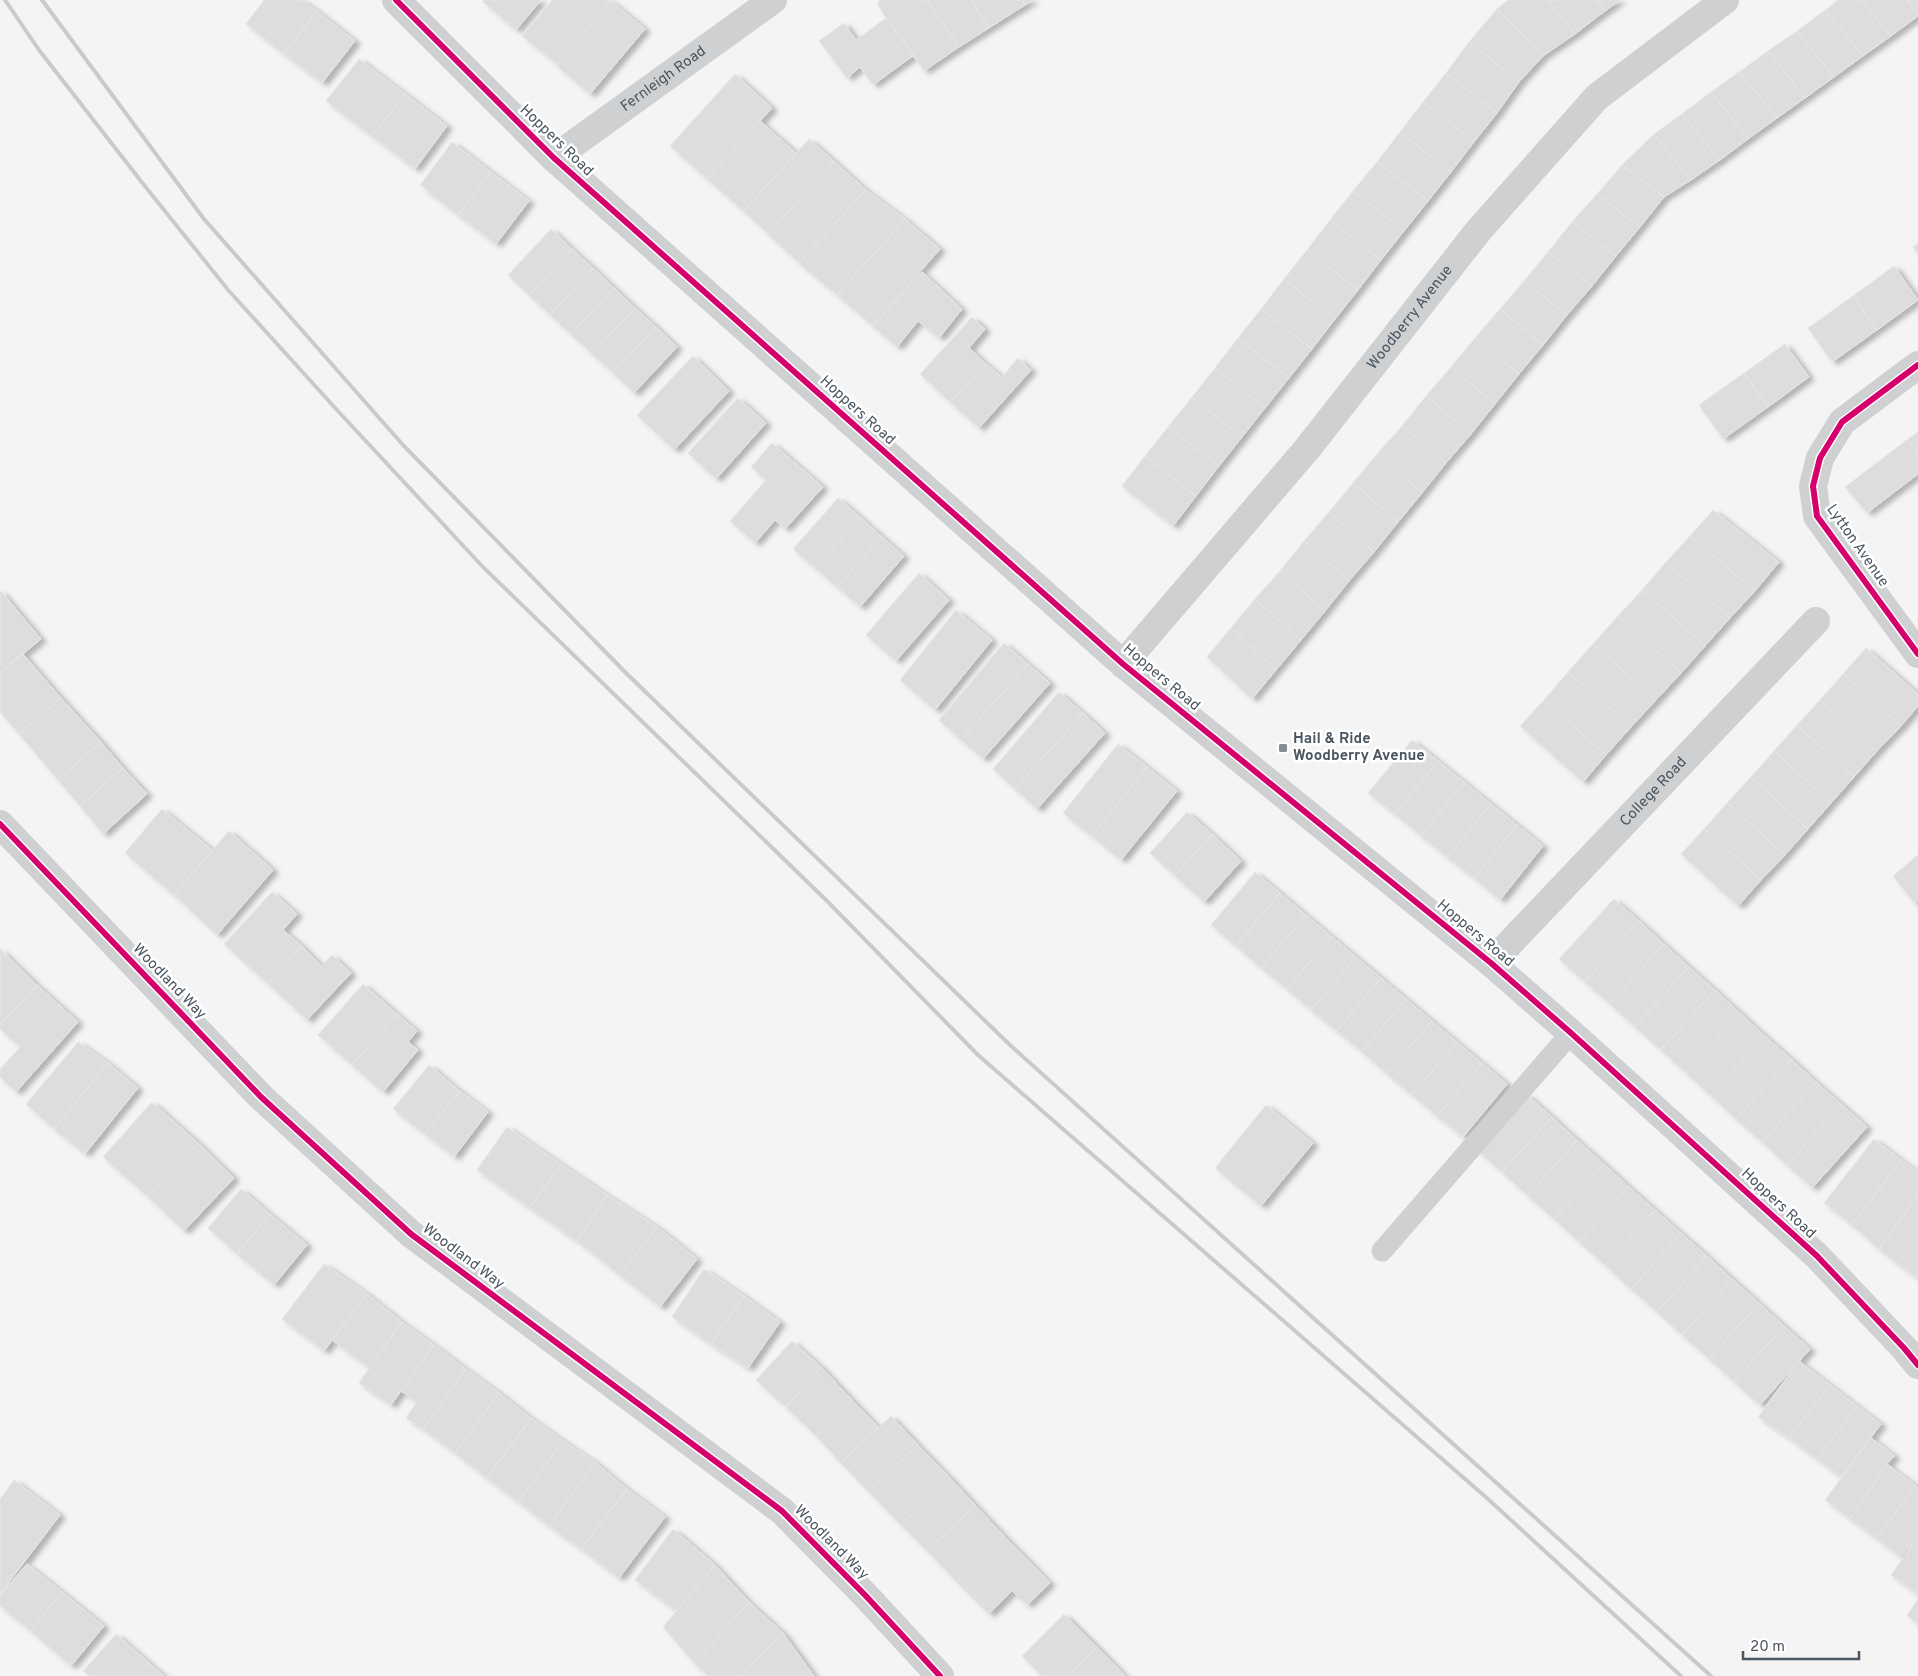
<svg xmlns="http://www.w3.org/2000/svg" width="1918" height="1676" font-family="Overpass,sans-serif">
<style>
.building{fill:#ddddde;stroke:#e5e6e7;filter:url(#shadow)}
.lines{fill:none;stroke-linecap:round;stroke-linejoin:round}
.service{stroke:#ced0d2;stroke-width:21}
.minor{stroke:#ced0d2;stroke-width:28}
.tertiary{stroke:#ced0d2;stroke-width:28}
.rail{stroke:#c9cacc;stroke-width:4}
.cycleway-casing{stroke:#fff;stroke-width:9}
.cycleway{stroke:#d6006c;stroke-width:6}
.poi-dot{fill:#868d94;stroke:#fff;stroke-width:2}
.labels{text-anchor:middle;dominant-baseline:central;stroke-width:5;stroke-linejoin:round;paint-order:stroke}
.street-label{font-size:15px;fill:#4a5661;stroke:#fff}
.poi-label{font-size:15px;font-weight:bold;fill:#4a5661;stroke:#fff;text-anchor:start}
</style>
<defs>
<filter id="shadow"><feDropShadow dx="5.5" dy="3" stdDeviation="2.5" flood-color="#0004"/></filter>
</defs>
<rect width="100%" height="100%" fill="#f4f4f4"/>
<path class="building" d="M264,0H302L317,11L284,54L246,24Z
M484,0H541L516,30L483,2Z
M552,0H610L557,64L522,36Z
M880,0H927L959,47L924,71L886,18L877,3Z
M927,0H971L989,28L959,47Z
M971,0H1022L1025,5L989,28Z
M1022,0H1033L1025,5Z
M1508,0H1547L1575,34L1543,56L1497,9Z
M1547,0H1597L1605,11L1575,34Z
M1597,0H1620L1605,11Z
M1838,0H1862L1891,36L1863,56L1825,10Z
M1862,0H1907L1918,16L1891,36Z
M1907,0H1918V14Z
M611,1L645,29L590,94L557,66Z
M1497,9L1543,56L1519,82L1469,42Z
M1825,10L1863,56L1834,77L1797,31Z
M317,11L355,41L322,83L284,54Z
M886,18L914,55L873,85L860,67L847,78L819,41L844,23L856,40Z
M1797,31L1834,77L1805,98L1768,51Z
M1469,42L1519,82L1497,113L1446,73Z
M1768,51L1805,98L1777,118L1739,72Z
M359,59L405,94L372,136L326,101Z
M1739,72L1777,118L1748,139L1711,92Z
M1446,73L1497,113L1474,142L1423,102Z
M735,74L772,108L707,179L670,146Z
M1711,92L1748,139L1720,160L1682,114Z
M405,94L447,126L415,169L372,136Z
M1423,102L1474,142L1451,172L1400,132Z
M1682,114L1720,160L1691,180L1654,134Z
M760,121L796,153L744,211L707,179Z
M1400,132L1451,172L1428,201L1377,162Z
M1654,134L1691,180L1664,197L1622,165Z
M809,139L834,161L768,234L744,211Z
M452,142L491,172L458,215L420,185Z
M834,161L866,190L799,263L768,234Z
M1377,162L1428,201L1404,231L1353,191Z
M1622,165L1664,197L1640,227L1597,194Z
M491,172L529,201L496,244L458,215Z
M866,190L905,219L837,295L799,263Z
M1353,191L1404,231L1381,260L1330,220Z
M1597,194L1640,227L1616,256L1572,222Z
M905,219L940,249L873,326L837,295Z
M1330,220L1381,260L1358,290L1307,250Z
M1572,222L1616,256L1592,286L1548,252Z
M551,229L572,249L529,295L508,275Z
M1918,243V254L1913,247Z
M572,249L593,268L550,315L529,295Z
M1307,250L1358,290L1335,319L1284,279Z
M1548,252L1592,286L1567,315L1524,281Z
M1894,266L1918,300L1877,330L1853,296Z
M593,268L614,288L571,334L550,315Z
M922,272L962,309L939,338L918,321L897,347L873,326Z
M1284,279L1335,319L1312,349L1261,309Z
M1524,281L1567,315L1543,345L1500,309Z
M614,288L635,308L592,354L571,334Z
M1853,296L1877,330L1832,362L1808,328Z
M635,308L656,327L613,373L592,354Z
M1261,309L1312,349L1289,378L1238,338Z
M1500,309L1543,345L1519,374L1475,338Z
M972,317L985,329L969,348L986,364L950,402L920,374Z
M656,327L677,347L634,393L613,373Z
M1238,338L1289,378L1265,408L1215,368Z
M1475,338L1519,374L1495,404L1451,367Z
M1785,344L1809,377L1768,407L1744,373Z
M693,356L729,391L674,450L637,415Z
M1018,358L1031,370L979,428L950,402L986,364L1002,377Z
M1451,367L1495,404L1471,434L1426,396Z
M1215,368L1265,408L1242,437L1192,397Z
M1744,373L1768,407L1723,439L1699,405Z
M1426,396L1471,434L1446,463L1402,426Z
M1192,397L1242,437L1219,466L1168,427Z
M738,398L766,423L716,479L688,453Z
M1402,426L1446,463L1422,493L1377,454Z
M1168,427L1219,466L1196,496L1145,456Z
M1918,432V454L1908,439Z
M1908,439L1918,454V474L1867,513L1845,487Z
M772,443L823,487L785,529L775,520L755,543L730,521L766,480L751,467Z
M1377,454L1422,493L1398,522L1353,483Z
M1145,456L1196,496L1173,526L1122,486Z
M1353,483L1398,522L1374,552L1329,512Z
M838,498L860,517L815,568L793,549Z
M1713,510L1779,562L1755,591L1690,536Z
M1329,512L1374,552L1349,581L1304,541Z
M860,517L881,536L837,587L815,568Z
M881,536L904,556L860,607L837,587Z
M1690,536L1755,591L1730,618L1666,562Z
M1304,541L1349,581L1325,611L1280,571Z
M1666,562L1730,618L1705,646L1642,590Z
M1280,571L1325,611L1301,640L1255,599Z
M919,573L949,600L896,661L866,635Z
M0,590L41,639L0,673Z
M1642,590L1705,646L1681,673L1618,616Z
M1255,599L1301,640L1276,670L1231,628Z
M956,610L992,640L935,710L900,680Z
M1618,616L1681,673L1656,700L1593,644Z
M1231,628L1276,670L1252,699L1207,657Z
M1004,643L1028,664L961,740L939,720Z
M1593,644L1656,700L1631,727L1568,672Z
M1866,648L1918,694V706L1901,726L1843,674Z
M22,653L61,698L19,734L0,712V673Z
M1028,664L1050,683L983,759L961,740Z
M1568,672L1631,727L1606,755L1544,700Z
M1843,674L1901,726L1877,751L1820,700Z
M1059,692L1083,713L1015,789L993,769Z
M61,698L101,742L58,780L19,734Z
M1544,700L1606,755L1583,782L1520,726Z
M1820,700L1877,751L1854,777L1797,725Z
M1083,713L1105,733L1037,809L1015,789Z
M1797,725L1854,777L1831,803L1774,751Z
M1412,740L1438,761L1395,814L1368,793Z
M101,742L123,768L80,806L58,780Z
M1118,744L1147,767L1092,836L1063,813Z
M1774,751L1831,803L1808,829L1751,777Z
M1438,761L1464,782L1421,836L1395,814Z
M1147,767L1177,791L1121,860L1092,836Z
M123,768L147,794L103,834L80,806Z
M1751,777L1808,829L1785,855L1727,803Z
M1464,782L1491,804L1447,857L1421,836Z
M1727,803L1785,855L1761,880L1704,829Z
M1491,804L1517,825L1474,878L1447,857Z
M162,809L212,850L174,895L125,853Z
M1187,812L1212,834L1175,876L1150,853Z
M1517,825L1543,846L1500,900L1474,878Z
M1704,829L1761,880L1738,906L1681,854Z
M229,831L273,870L217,935L174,895Z
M1212,834L1241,861L1204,902L1175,876Z
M1918,855V900L1914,903L1893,876Z
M1255,872L1280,893L1236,946L1211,925Z
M272,892L297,914L283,930L302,946L268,984L224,944Z
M1280,893L1306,915L1261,968L1236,946Z
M1614,899L1639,921L1585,982L1559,959Z
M1306,915L1331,936L1287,989L1261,968Z
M1639,921L1664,944L1610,1004L1585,982Z
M1331,936L1356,957L1311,1010L1287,989Z
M1664,944L1689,967L1635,1027L1610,1004Z
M302,946L321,966L332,955L351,973L307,1020L268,984Z
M0,949L37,985L0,1025Z
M1356,957L1381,978L1337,1031L1311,1010Z
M1689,967L1715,990L1661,1050L1635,1027Z
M1381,978L1406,999L1362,1052L1337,1031Z
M363,984L397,1014L352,1065L318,1035Z
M37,985L78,1022L16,1092L0,1077V1069L20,1047L0,1029V1025Z
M1715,990L1740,1013L1686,1073L1661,1050Z
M1406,999L1432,1021L1387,1074L1362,1052Z
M1740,1013L1765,1036L1711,1096L1686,1073Z
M397,1014L417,1031L408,1042L418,1050L383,1092L352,1065Z
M1432,1021L1457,1042L1412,1095L1387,1074Z
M1765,1036L1791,1059L1736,1119L1711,1096Z
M78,1042L108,1063L54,1129L26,1104Z
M1457,1042L1482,1063L1437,1116L1412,1095Z
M1791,1059L1816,1082L1762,1142L1736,1119Z
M108,1063L138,1088L85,1154L54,1129Z
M1482,1063L1507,1084L1463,1137L1437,1116Z
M429,1065L460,1091L425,1134L393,1109Z
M1816,1082L1841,1104L1787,1165L1762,1142Z
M460,1091L488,1112L454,1157L425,1134Z
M1526,1094L1552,1117L1502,1172L1476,1149Z
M152,1102L198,1143L147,1196L103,1157Z
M1841,1104L1867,1127L1812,1188L1787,1165Z
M1266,1105L1313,1143L1261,1206L1215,1168Z
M1552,1117L1577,1140L1528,1196L1502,1172Z
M507,1127L561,1164L530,1208L477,1170Z
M1874,1139L1901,1160L1852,1225L1824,1203Z
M1577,1140L1604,1164L1554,1219L1528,1196Z
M198,1143L234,1178L184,1231L147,1196Z
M1901,1160L1918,1172V1195L1879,1249L1852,1225Z
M561,1164L607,1195L577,1241L530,1208Z
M1604,1164L1629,1187L1579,1242L1554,1219Z
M1629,1187L1655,1210L1605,1265L1579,1242Z
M241,1189L270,1214L237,1254L208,1228Z
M607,1195L657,1227L620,1275L577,1241Z
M1918,1195V1253L1906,1270L1879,1249Z
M1655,1210L1681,1233L1631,1289L1605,1265Z
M270,1214L307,1245L274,1285L237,1254Z
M657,1227L697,1259L660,1307L620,1275Z
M1681,1233L1707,1256L1657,1312L1631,1289Z
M1918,1253V1278L1906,1270Z
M1707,1256L1732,1279L1682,1335L1657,1312Z
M324,1264L367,1294L324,1351L282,1319Z
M704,1269L744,1296L711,1344L672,1317Z
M1732,1279L1759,1303L1709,1359L1682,1335Z
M367,1294L402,1322L368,1367L332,1340Z
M744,1296L780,1322L748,1368L711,1344Z
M1759,1303L1784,1326L1734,1382L1709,1359Z
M402,1322L434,1345L391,1405L359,1383Z
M1784,1326L1810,1349L1760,1405L1734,1382Z
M792,1341L821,1367L786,1407L756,1380Z
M434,1345L466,1369L423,1429L406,1418L417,1402L401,1391Z
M1799,1361L1830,1385L1789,1438L1758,1417Z
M821,1367L852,1400L816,1436L786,1407Z
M466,1369L499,1393L455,1453L423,1429Z
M1830,1385L1857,1406L1817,1459L1789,1438Z
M499,1393L531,1418L487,1478L455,1453Z
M852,1400L878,1427L841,1463L816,1436Z
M1857,1406L1881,1424L1841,1477L1817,1459Z
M891,1416L918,1445L869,1492L841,1463Z
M531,1418L563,1441L518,1502L487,1478Z
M1871,1438L1895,1456L1887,1464L1850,1519L1825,1500Z
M563,1441L595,1462L549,1526L518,1502Z
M918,1445L950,1478L901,1525L869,1492Z
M595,1462L627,1489L581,1549L549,1526Z
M1887,1464L1916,1486L1876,1538L1850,1519Z
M950,1478L975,1505L927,1551L901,1525Z
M14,1480L60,1515L0,1594V1499Z
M1916,1486L1918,1488V1536L1901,1557L1876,1538Z
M627,1489L665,1517L619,1578L581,1549Z
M975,1505L1004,1536L957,1582L927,1551Z
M673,1529L715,1565L676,1611L635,1580Z
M1004,1536L1050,1583L1027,1605L1012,1591L989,1614L957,1582Z
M1918,1537V1594L1891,1575Z
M27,1564L62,1592L31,1631L0,1606V1595Z
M715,1565L749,1602L695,1664L663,1627Z
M62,1592L104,1626L71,1666L31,1631Z
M1918,1599V1624L1907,1615Z
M749,1602L783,1633L741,1676H708L695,1664Z
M1064,1614L1097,1647L1068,1676H1042L1022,1656Z
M783,1633L814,1676H741Z
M116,1634L148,1662L136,1676H89L83,1671Z
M1097,1647L1125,1676H1068Z
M148,1662L164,1676H136Z"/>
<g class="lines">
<path class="service" d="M1382,1251L1571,1033"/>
<g class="minor">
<path id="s1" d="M554,158L773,0"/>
<path d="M1918,365L1842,422L1820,458L1813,486L1817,516L1918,654"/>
<path id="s2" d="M1123,664L1307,449L1479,230L1597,97L1725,0"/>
<path d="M0,824L261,1097L411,1234L782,1511L865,1595L940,1676"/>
<path id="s3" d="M1491,963L1816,621"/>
</g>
<path class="tertiary" d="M396,0L554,158L1123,664L1491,963L1571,1033L1817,1256L1904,1348L1918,1365"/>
<path class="rail" d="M5,0L39,50L144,185L229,291L337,410L483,567L827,901L978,1055L1488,1499L1681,1676
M42,0L204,219L403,445L626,673L1010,1045L1711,1676"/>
<g class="cycleway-casing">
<path id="cycleway" d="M396,0L554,158L1123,664L1491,963L1571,1033L1817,1256L1904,1348L1918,1365
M1918,365L1842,422L1820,458L1813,486L1817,516L1918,654
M0,824L261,1097L411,1234L782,1511L865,1595L940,1676"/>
</g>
<use href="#cycleway" class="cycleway"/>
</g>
<rect class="poi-dot" x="1278" y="743" width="10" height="10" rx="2.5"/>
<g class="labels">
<g class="street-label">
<text stroke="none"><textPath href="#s1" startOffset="135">Fernleigh Road</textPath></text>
<text transform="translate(556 141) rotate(44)">Hoppers Road</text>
<text stroke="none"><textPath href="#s2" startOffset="450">Woodberry Avenue</textPath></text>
<text transform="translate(857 411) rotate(42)">Hoppers Road</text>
<text transform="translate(1857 546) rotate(55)">Lytton Avenue</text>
<text transform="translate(1161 678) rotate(40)">Hoppers Road</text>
<text stroke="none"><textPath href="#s3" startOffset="236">College Road</textPath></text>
<text transform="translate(1475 934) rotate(40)">Hoppers Road</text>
<text transform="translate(169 982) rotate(46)">Woodland Way</text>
<text transform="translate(1778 1204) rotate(43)">Hoppers Road</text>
<text transform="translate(463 1257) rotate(37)">Woodland Way</text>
<text transform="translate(831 1543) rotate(45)">Woodland Way</text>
</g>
<g class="poi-label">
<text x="1293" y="739">Hail &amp; Ride<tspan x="1293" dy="17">Woodberry Avenue</tspan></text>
</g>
</g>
<path d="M1743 1651v8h116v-8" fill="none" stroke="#4a5661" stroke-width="2.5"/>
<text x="1750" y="1651" font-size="15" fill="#4a5661" stroke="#ffffff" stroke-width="4" paint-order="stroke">20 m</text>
</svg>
